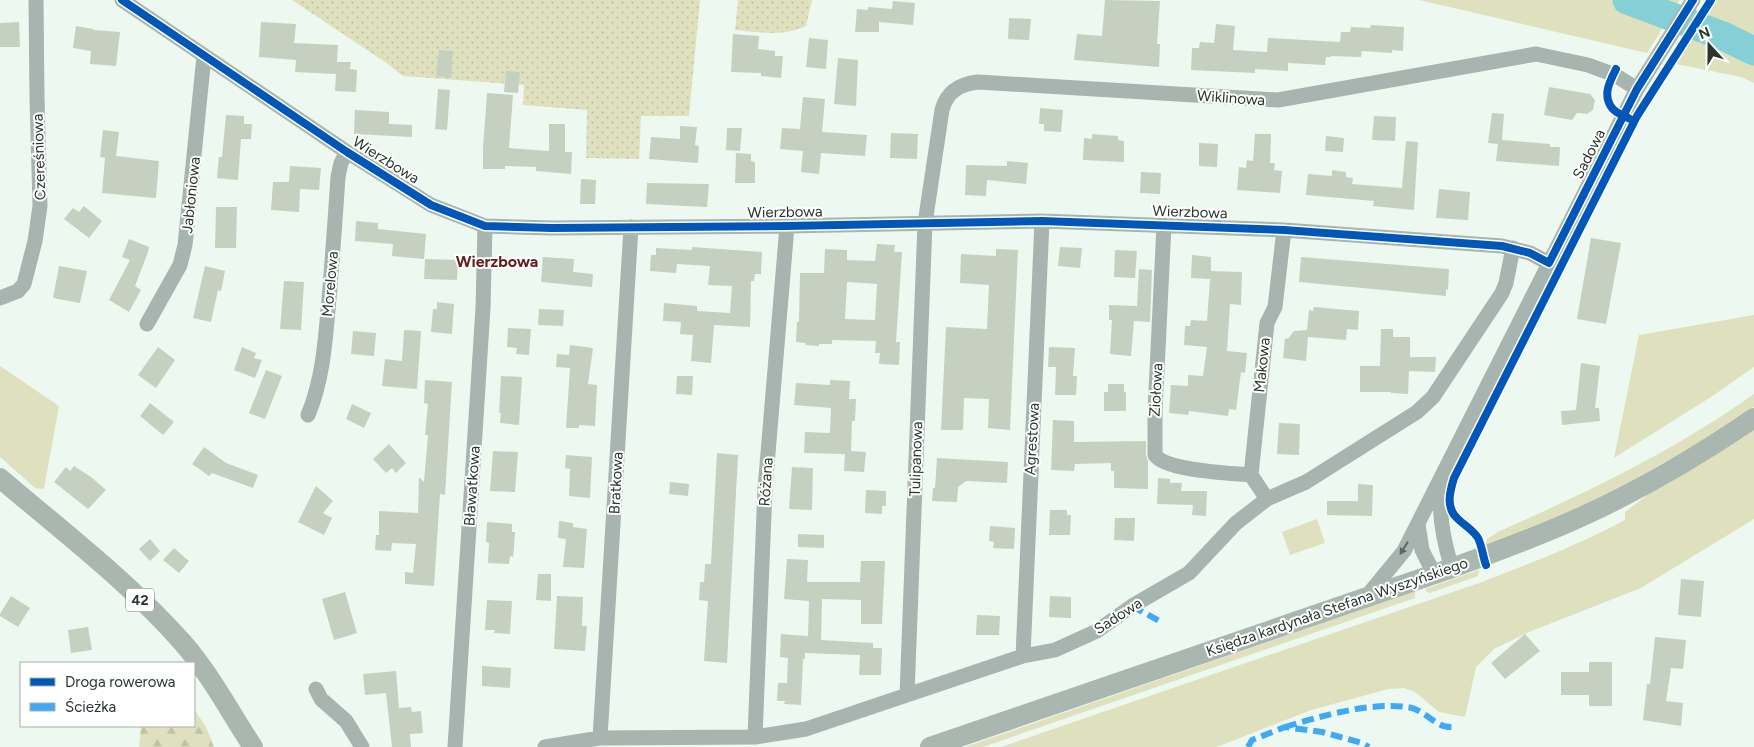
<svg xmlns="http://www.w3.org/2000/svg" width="1754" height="747" font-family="Figtree,sans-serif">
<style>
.green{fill:#dfe1be}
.forest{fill:url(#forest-firs)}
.garden{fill:url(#garden-dots)}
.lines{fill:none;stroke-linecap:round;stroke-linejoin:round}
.river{stroke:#85d0d7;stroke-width:29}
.building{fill:#c5d0c0;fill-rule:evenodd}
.minor{stroke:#a7b4af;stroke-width:15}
.major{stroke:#a9b7b0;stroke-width:20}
.quiet{stroke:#3fa9f5;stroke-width:6;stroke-dasharray:12 6;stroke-linecap:butt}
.cycleway-casing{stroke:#fff;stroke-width:11}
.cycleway{stroke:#0057b8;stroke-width:8}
.oneway{fill:#5c6862}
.labels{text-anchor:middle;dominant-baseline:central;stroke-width:4;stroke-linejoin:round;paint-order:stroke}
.shield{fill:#fff;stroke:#6a726d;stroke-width:1}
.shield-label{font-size:14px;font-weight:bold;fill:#2a352e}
.street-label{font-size:15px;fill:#2a352e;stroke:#fff}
.neighbourhood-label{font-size:16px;font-weight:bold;fill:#621d1c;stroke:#fff}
</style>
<defs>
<pattern id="forest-firs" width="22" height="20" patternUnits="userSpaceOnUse" patternTransform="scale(1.25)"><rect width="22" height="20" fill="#dfe1be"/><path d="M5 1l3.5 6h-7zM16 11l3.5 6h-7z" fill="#c0c2a4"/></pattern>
<pattern id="garden-dots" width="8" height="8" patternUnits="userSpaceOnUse" patternTransform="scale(1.25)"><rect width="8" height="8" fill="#dfe1be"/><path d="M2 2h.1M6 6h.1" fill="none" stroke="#c0c2a4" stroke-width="1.8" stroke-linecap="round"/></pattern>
</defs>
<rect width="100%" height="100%" fill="#edf9f0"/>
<path class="green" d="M1419,0H1680L1647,53Z
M1714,0H1754V83L1741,77L1676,64Z
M1754,315V367L1714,395L1614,458L1639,335Z
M0,366L59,406L44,489L35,488L0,457Z
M1754,394V407L1693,446L1631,481L1560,517L1485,546L1487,539L1498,532C1587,492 1674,451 1754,394Z
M1754,427V519L1641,588L1529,632L1494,649L1476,667L1465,717L1439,712L1415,692L1404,688L1389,689L1311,710L1217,747H1001L1482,582C1531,563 1578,545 1625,520V512L1659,486Z
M1317,519L1325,543L1290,555L1282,532Z
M1479,570L1478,576L1430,593L1427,592L1425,589Z
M1415,591V598L983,747H965Z"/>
<path class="forest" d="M194,709L206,727L214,747H139L141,726H194Z"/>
<path class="garden" d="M292,0H700L689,116H641L639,159L586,158L587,110L523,105L524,85L403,76L385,62Z
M738,0H812L806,26C783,37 760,32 735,30Z"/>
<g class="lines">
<path class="river" d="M1627,0L1723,36L1754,51"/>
</g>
<path class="building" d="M1105,0L1160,1L1157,44H1160L1159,67L1074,60L1077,34L1102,36Z
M893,1L915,3L913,25L879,22V32H855L857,9L868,10V7L892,9Z
M1009,18L1031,19L1029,40L1008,39Z
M19,22L20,47H0V23Z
M261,22L296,24L294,43L338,45L337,62H351L350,69L357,70L356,92L335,91L336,74L295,72L296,60L259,57Z
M1216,24L1235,26L1233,50L1267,52L1268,38L1340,42L1341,32H1350L1351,27L1370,28L1371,25L1404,27L1403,51L1392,50V53L1362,51L1361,57L1331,56V57H1326L1325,65L1288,63V71L1255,69V73L1191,70L1192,48H1199L1200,42L1214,43Z
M76,26L93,29V30L120,32L116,66L90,64L91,51L73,48Z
M733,34L759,36L758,49L775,51V56H783L781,78L761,76V73L731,72Z
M809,38L828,40L826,69L806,67Z
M439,50L453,51L451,78L436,76Z
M838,58L858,60L856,106L834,104Z
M506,71L520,72L518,93L504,92Z
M1549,87L1590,94L1595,100L1593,110L1587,114L1577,113L1572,120L1544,115Z
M438,89L450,90L447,130L435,129Z
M487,93L513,95L509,148L549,151V124H565V152H572L571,174L536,171V167L505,166V169H483V148Z
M803,97L825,99L822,132L867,135L865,156L821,153L819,174L801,172L803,151L780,149L782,128L800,129Z
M1040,108L1063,110L1061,132L1044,131V124H1039Z
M355,110L389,112V124L412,125V137L354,134Z
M1492,113L1504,114L1502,140L1550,144V147H1560L1559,166L1496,161L1498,144L1488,143Z
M226,115L244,116V124H252L251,139H241L238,180L217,178L219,157H222Z
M1374,116L1396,117L1395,141L1372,140Z
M680,126L697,127L695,145L699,146L698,163L649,159L651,137L680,139Z
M727,128H742L740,151L726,150Z
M103,130L119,132L116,156L159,161L156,198L102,193L105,158L100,157Z
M891,133L918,134L917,159L890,158Z
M1092,134L1118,136V140L1124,141V162L1083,160L1084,138L1092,139Z
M1255,134H1271L1270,163H1275L1274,170L1282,171L1280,193L1237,190L1239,167L1246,168L1247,160L1253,161Z
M1326,136L1344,138L1343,152L1325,151Z
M1406,141L1418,142L1414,210L1373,206L1374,201L1306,195L1308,174L1332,176V170L1346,172V177L1353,178L1352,184L1402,188Z
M1199,143L1218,144L1217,167L1199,166Z
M736,153L751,154V161L755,162V183H735Z
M1007,161L1028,163L1026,184L987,180L986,196L965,195L966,165L1007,166Z
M290,166L321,168L319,190L300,189L299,212L271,210L273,182H289Z
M1141,172L1161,173L1160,194L1140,193Z
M581,179L596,180L595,204H580Z
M647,183L709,184L707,207L646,204Z
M1439,189L1470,192L1468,220L1436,218Z
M84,206L102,221L89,238L64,219L73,208L79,212Z
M216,207H237L236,248H215Z
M356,221L378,223V229L426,234L424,259L392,256L393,244L355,241Z
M1591,238L1621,243L1606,324L1577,319Z
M129,239L149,247L148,252L135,286L141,290L129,312L109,300L130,260L122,257Z
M877,244L895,245L894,252H902L896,342H900L899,365L879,364L880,353H875L876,341L832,340V344H819V346L806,345L805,343L796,342L797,322H799L800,273H824L825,249L847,250V260L875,261ZM847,282L877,284L875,320L845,319Z
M692,247L762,252L761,274H755L754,281H751L750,327L714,325L711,363L691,361L693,335L680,334L681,322L663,321L664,303L697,306V311L730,313L732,286L708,285L710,266L677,264L676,273L650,271L651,255H656V248L692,250Z
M1060,247L1082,248L1080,268L1058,266Z
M996,249L1018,250L1010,430L988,428L989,399L964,398L963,430H941L946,327L987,329L989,285L960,283L961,254L996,256Z
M1115,250L1137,251L1135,278L1114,277Z
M1192,255L1211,257V271L1242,272L1241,305L1230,304L1227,351L1247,353L1245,373L1241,372L1236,410L1229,409L1228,416L1189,411L1188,415L1169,413L1171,385L1188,386V375L1203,376L1207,347L1184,345L1185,326H1190L1191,320L1207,321L1210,279L1191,278Z
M543,257L574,259L573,272L593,274L592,287L541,282Z
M1301,257L1449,269L1448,290L1446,289V296L1299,282Z
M425,259L458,260L457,280L424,279Z
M59,266L87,271L80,303L53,298Z
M205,266L225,271L221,291L218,290L211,322L193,318Z
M1139,269L1152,270L1150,322L1134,321L1131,356L1110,354L1112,320H1109V305L1137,306Z
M284,281L304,282L301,330L280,329Z
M437,302L454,304L452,334L431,332L433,309H437Z
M1314,307L1359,311L1358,330L1347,329L1346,340L1308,337L1306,361L1283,358L1285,338L1288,339L1294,331L1307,330L1309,310L1313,311Z
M539,309L564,310L563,326L538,325Z
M508,328L531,329L529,355L516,354L517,348L507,347Z
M1381,329H1393V337H1410V357H1436L1435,372L1409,371L1408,394L1391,393V392H1360V366H1380Z
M404,330L421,331L417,389L382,386L385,359L402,361Z
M353,331L376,333L374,356L351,354Z
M570,345L593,348L588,384L597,385L595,426L579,425V428H566L570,368L556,367L557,354L569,355Z
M158,347L175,360L156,388L138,375Z
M242,347L256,353L254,358L262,360L255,378L234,370Z
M1049,347L1075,348L1073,376H1077L1076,395H1055L1056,367H1048Z
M1581,363L1600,366L1595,408H1599L1600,421L1562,425L1561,411L1576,410Z
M266,370L282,376L265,419L249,413Z
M501,376L522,377L519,425L500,423L501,413H499Z
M677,376H693L692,395L676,394Z
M425,380L452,382L445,495L440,494L434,586L405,584V572L413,573L416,544L392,543L391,551L375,550L376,535H379V511L418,513L419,477L424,482L428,435H425L428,404L424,403Z
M830,380L850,381L849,399H856L855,421H852L851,451L866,452L864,472L844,471L845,454L804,453L805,432L830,433L831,408L794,405L796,383L830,385Z
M1108,384H1124V392H1126V411H1104V392H1108Z
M150,403L174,422L163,435L140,416Z
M352,404L371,413L364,428L346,419Z
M1053,420L1074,421V442L1146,441V455L1148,461V489L1114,488V471H1111V463L1075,464L1074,471L1051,470Z
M1279,423L1300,424L1299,455L1277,454Z
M389,444L406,463L396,473L392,468L386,473L373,459Z
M204,447L226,463L258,475L253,488L212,473L209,476L192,464Z
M493,451L518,452L515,492L490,491Z
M717,453L738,455L727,663L704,661L708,601L699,600L700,582H704L705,564H711Z
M566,455L592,457L590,498L569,496L570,469L565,468Z
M937,458L1008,462L1007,483L966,481L958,487L957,502L932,501L933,488H935Z
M74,466L91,477L106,490L88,509L54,482L66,467L70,471Z
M792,467L813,468L812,510L789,509Z
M1158,478L1170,479V483H1182L1181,491H1207L1206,516L1192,515L1193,505L1157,504Z
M670,482L689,484L688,496L669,494Z
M1358,484L1373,485L1372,516L1327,515V501H1358Z
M316,486L333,501L323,513L332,518L324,535L298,522Z
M866,490L886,491V506H882V514L865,513Z
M1050,510H1067V515H1071L1070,535H1049Z
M1115,518H1135L1134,541L1114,540Z
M559,521L573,523V527L587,529L584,568L563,567L566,539L558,538Z
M487,522L512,524V532H515L514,548L513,557L510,556L509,564L488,563L489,543L486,542Z
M990,526L1015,528L1014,549L993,548L994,542L989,541Z
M798,534L824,535V548L798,547Z
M150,539L160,551L150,561L139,549Z
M174,548L189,561L179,573L163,560Z
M787,559L808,560L807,582H860L861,561H885L882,624H861V600L822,599L821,640L873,643V648H882L881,675H859L860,655L805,653V659H803L801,705L784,704L785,701H777L778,683H787L788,658L780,657L781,634L808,636L809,601L784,599Z
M538,574H551V601L536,600Z
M1681,579L1704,581L1701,617L1678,615Z
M345,592L357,633L334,640L322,599Z
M11,596L30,608L18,627L0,616V614Z
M557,596L583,597L582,626H587L585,651L554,649Z
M1050,596L1071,597V618L1049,617Z
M487,600L512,601L510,634L494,633L495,630H485Z
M977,615L1000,616L999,635H976Z
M88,627L92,650L71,653L68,630Z
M1525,634L1540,651L1505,679L1491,663Z
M1655,637L1686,640L1683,669L1671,668L1666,701L1683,703L1681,726L1643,720L1647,684H1650Z
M1589,662H1612V706H1589V695H1561V672H1589Z
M482,666L511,668L510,688L482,686Z
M396,671L399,708L411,707L412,712L421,711L423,733L410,734L411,747H392L386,693L365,695L363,674Z"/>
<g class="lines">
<path class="minor" d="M122,0L347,152L431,205L485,226L552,228L787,226L1042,221L1284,230L1502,246L1530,253L1549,263
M1164,225L1155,412V455C1166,471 1230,473 1251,475
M0,298L18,291L24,284L35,241L40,206L37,98L36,0
M147,324L180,265L185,245L204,56
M308,415C322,382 325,345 328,310C332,266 335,221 338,177L341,163L347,152
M1441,485C1438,514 1443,540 1452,568
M1267,499L1251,475L1267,323L1275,307L1284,230
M1418,524L1422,550L1434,574
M1367,596L1404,551L1637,89L1693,0
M1023,656L1042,221
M316,689L321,699L346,721L362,747
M907,695L925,223L942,110C947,91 960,84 978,82L1278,100L1536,54L1588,65L1615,75L1637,89
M755,737L765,489L787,226
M600,738L631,227
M455,747L483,308L485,226
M545,747L600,738L755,737L806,729L1023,656L1055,650L1097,631L1132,606L1189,573L1236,523L1267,499L1306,482L1417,412L1433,397L1502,293L1506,283L1513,248"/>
<path class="major" d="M0,478C62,531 129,582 183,643C210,674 230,712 253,747
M930,747L1452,568C1496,552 1540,536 1583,516C1642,489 1700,455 1754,418"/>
<path class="quiet" d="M1132,606L1161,622
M1285,727C1320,716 1371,702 1407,707C1420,708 1430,720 1441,725C1445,727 1449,727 1453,727
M1248,747L1252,740L1285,727L1322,732L1362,743L1369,747"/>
<g class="cycleway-casing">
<path id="cycleway" d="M122,0L347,152L431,205L485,226L552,228L787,226L1042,221L1284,230L1502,246L1530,253L1549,263L1637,89L1693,0
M1616,69C1610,81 1602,95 1612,108C1616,113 1624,116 1630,119
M1486,565C1483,557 1482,546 1478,538C1473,530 1464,525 1458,519C1445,508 1450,491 1454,478L1637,116L1711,0"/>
</g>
<use href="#cycleway" class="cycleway"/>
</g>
<defs><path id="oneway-solid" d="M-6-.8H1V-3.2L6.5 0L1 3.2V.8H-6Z" transform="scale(1.25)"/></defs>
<use class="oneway" href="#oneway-solid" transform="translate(1404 548) rotate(122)"/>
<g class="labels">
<rect class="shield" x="126" y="588.5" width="28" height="23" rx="4"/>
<g class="shield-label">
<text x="140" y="600">42</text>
</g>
<g class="street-label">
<text transform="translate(1231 98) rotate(4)">Wiklinowa</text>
<text transform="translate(1589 154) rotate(-63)">Sadowa</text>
<text transform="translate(39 157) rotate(-92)">Czereśniowa</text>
<text transform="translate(386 160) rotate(32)">Wierzbowa</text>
<text transform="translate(191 195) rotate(-84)">Jabłoniowa</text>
<text transform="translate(785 212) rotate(-1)">Wierzbowa</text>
<text transform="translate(1190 212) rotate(2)">Wierzbowa</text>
<text transform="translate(330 284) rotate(-85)">Morelowa</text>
<text transform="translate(1262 365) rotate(-84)">Makowa</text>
<text transform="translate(1156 390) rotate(-87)">Ziołowa</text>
<text transform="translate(1032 439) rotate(-87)">Agrestowa</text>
<text transform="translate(916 459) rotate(-88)">Tulipanowa</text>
<text transform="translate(766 482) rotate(-86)">Różana</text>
<text transform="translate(616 483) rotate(-87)">Bratkowa</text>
<text transform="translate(472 486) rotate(-86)">Bławatkowa</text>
<text transform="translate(1337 607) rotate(-19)">Księdza kardynała Stefana Wyszyńskiego</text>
<text transform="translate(1118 616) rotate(-33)">Sadowa</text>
</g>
<g class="neighbourhood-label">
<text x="497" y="261">Wierzbowa</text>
</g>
</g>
<rect x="20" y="662" width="175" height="65" fill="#ffffff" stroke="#aaaeab"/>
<rect x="30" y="678" width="25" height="8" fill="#0057b8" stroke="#aaaeab"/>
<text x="65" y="687" font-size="15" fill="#2a352e">Droga rowerowa</text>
<rect x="30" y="703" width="25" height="8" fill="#3fa9f5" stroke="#aaaeab"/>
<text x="65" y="712" font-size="15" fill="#2a352e">Ścieżka</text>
<g transform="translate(1709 45) rotate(339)" stroke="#ffffff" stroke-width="4" paint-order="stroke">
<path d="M0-4L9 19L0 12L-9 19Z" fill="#2a352e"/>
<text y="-8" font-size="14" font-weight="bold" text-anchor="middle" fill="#2a352e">N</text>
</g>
</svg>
